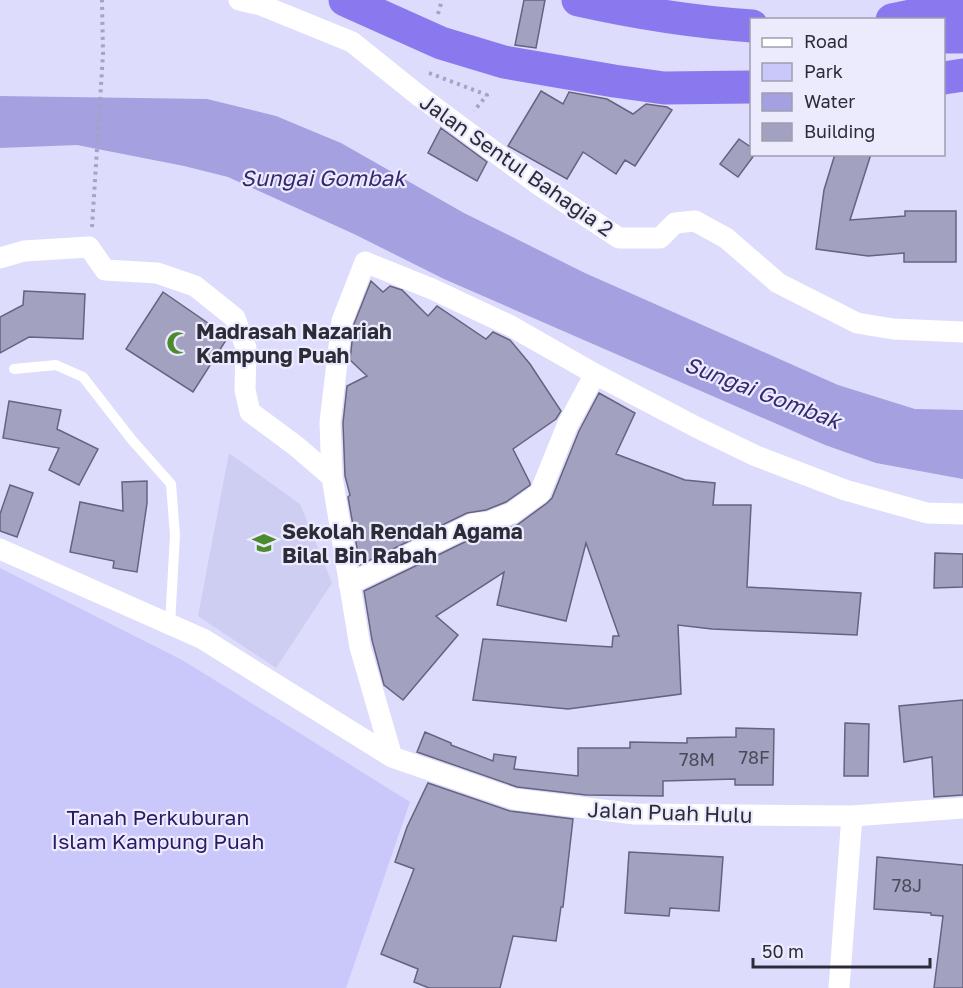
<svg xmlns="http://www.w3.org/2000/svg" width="963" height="988" font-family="'Golos Text',sans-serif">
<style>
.built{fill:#cecdf2}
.green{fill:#cac7fa}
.water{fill:#a5a0df}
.building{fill:#a2a1bf;stroke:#65637f;stroke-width:1.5}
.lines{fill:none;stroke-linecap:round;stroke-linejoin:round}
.path{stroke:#a5a3bd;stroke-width:4;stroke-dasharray:3 4.5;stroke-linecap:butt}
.lane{stroke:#fff;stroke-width:10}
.street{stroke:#fff;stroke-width:21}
.highway{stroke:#8a79ee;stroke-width:33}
.labels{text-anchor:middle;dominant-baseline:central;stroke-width:4.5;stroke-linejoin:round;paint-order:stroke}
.number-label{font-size:18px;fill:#4a495a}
.street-label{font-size:21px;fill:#2c2c38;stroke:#ecebfe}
.poi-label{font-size:21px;font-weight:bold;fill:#2c2c38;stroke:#ecebfe;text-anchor:start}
.park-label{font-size:21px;fill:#2b1a63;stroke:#ecebfe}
.water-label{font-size:22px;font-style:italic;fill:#372871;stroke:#ecebfe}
</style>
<rect width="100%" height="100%" fill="#dedcfc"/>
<path class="built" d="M229,453L300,504L332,583L276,668L198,616Z"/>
<path class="green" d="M0,568L184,661L410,802L346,988H0Z"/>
<path class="water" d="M0,96L207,99L276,116L341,143L464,213L585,273L838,385L915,409L963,410V479L876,463L825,445L444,279L354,234L228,177L184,166L77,145L0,148Z"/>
<path class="building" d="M524,0H545L536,48L515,45Z
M541,91L563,104L569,92L607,99L633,114L646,104L667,107L672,110L635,166L625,160L616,174L583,152L567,179L508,146Z
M441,128L487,162L477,181L428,153Z
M739,139L752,148V154H755L738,177L720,164Z
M835,154H871L850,220L905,216V211H956V262H904V253L868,256L816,249L824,190Z
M371,281L383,292L390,286L402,290L428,316L437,306L486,339L493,332L510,340L530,364L561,411L556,419L513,449L530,483V485L506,502L486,510L467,513L360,565L348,497L350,495L345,476L343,423L347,386L367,376L350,360L354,324Z
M24,291L85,294L83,339L29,337L0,353V317L23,305Z
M163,292L228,337L193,392L126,349Z
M599,393L635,413L616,454L685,480L715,483L713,505H751L747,587L861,593L857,635L712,629L678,625L681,694L568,709L473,700L483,639L612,647L613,636H619L586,543L566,621L497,605L504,572L436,616L458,635L403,700L384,685L372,640L364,591L477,536L494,534L517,525L547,503L552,498L579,431Z
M9,401L61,410L57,429L98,449L79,485L49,470L59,448L3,438Z
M147,481V503L137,572L113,568L114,561L70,552L80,502L123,511L122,482Z
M10,485L33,493L17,537L0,531V514Z
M935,553L963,554V587L934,588Z
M963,700V795L934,797L932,757L904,762L899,706Z
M845,723L869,724L868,776H844Z
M736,728L774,729L773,785H735V779L663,781V796L586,795L517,787L417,752L425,732L451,743V745L493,761L494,754L516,757L514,769L578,776V748H630V742L687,743V738L736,737Z
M428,783L510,811L573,819L563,907H561L556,941L513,936L500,988H429L414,982L418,969L381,954L414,869L395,862L407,827Z
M629,852L723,857L719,911L670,908L669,916L625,913Z
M877,857L963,865V988H934L943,916L931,915V913L874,909Z"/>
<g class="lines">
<path class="path" d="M438,14L442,0
M429,73L487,95L474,111
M92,227L103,54L102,0"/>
<path class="lane" d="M14,369L56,365L83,377L132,440L171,484L175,535L170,624"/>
<path class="street" d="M239,0L261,5L352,42L418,95L539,185L619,238H660L675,223L695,221L726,238L778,283L857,323L893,329L963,332
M0,258L24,251L89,247L105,270L157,273L195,286L235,318L246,348L245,390L250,412L296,446L332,477
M0,549L203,639L392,757L514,799L635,814L852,816L963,808
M349,584L473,524L489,522L512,513L540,493L567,426L595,374
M392,757L360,647L332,477L330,422L342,321L365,262L432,289L511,326L595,374L696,427L756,456L845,490L927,513L963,514
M839,988L852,816"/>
<path class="highway" d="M345,0L441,43L504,62L614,81L664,88L752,87
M578,0C636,13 693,22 752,26
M892,20L963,5
M944,37H963
M944,78L963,75"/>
</g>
<defs>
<g id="mosque-bare" transform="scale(1.8)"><path d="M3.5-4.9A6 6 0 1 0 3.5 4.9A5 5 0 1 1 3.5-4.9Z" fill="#4b8b2d" stroke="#ecebfe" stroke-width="2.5" paint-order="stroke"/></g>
<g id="school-bare" transform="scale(1.8)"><path d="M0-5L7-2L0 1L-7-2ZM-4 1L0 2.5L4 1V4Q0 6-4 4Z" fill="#4b8b2d" stroke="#ecebfe" stroke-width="2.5" paint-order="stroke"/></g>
</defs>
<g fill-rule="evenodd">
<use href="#mosque-bare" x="178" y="343"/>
<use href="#school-bare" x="264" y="543"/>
</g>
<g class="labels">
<g class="number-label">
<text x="754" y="757">78F</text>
<text x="697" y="759">78M</text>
<text x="907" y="885">78J</text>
</g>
<g class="street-label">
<text transform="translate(517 165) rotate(35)">Jalan Sentul Bahagia 2</text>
<text transform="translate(670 812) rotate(2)">Jalan Puah Hulu</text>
</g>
<g class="poi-label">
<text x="196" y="331">Madrasah Nazariah<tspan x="196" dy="24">Kampung Puah</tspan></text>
<text x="282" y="531">Sekolah Rendah Agama<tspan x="282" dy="24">Bilal Bin Rabah</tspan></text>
</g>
<g class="park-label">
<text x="158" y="817">Tanah Perkuburan<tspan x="158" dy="24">Islam Kampung Puah</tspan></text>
</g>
<g class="water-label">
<text x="323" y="177">Sungai Gombak</text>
<text transform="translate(763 392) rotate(21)">Sungai Gombak</text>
</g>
</g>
<rect x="750" y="18" width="195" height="138" fill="#ecebfe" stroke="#9f9faf" stroke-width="1.5"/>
<rect x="762" y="38" width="30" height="9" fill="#ffffff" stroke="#9f9faf" stroke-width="1.5"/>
<text x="804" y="48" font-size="18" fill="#2c2c38">Road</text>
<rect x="762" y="63" width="30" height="18" fill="#cac7fa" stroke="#9f9faf" stroke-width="1.5"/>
<text x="804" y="78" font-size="18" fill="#2c2c38">Park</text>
<rect x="762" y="93" width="30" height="18" fill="#a5a0df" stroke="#9f9faf" stroke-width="1.5"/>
<text x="804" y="108" font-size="18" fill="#2c2c38">Water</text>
<rect x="762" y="123" width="30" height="18" fill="#a2a1bf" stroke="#9f9faf" stroke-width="1.5"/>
<text x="804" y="138" font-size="18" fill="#2c2c38">Building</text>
<path d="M753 958v9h177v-9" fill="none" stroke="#2c2c38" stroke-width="3"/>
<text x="762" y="958" font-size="18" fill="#2c2c38" stroke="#ecebfe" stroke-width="4.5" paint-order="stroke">50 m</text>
</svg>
